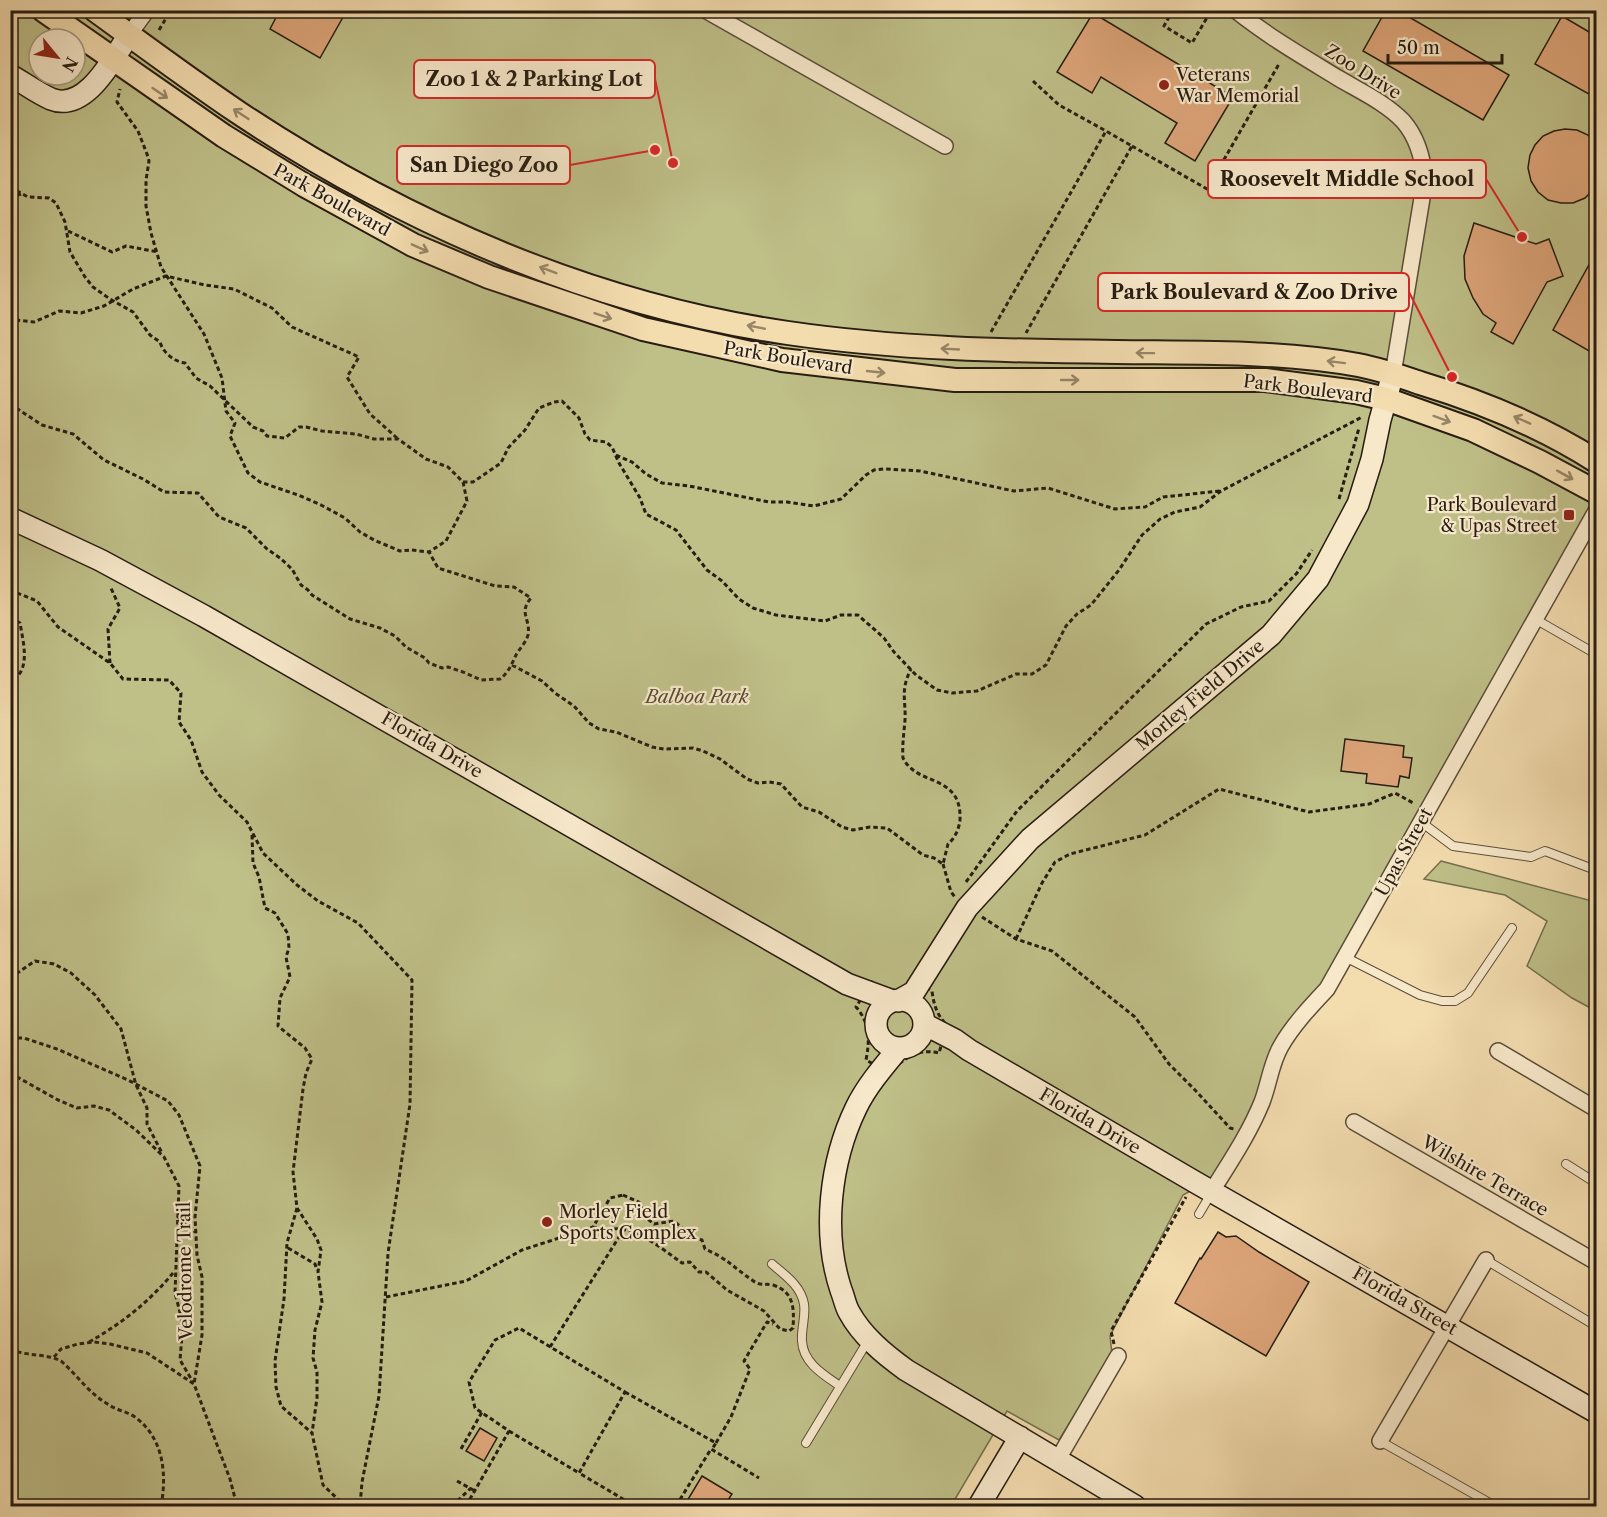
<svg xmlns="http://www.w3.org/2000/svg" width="1607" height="1517" font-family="'Libre Caslon Text',serif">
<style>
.green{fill:#bfbf88;stroke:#736e4d;stroke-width:1.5;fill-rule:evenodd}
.building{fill:#dca579;stroke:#271d12;stroke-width:1.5}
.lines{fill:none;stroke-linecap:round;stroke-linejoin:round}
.lane-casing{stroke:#5a4d39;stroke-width:10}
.street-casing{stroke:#5a4d39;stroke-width:18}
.secondary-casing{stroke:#271d12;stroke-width:24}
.primary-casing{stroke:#271d12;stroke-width:26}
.path{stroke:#271d12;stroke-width:3;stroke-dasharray:4.5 3;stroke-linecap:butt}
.lane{stroke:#f7e8ca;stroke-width:8}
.street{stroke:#f7e8ca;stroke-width:15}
.secondary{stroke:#f7e8ca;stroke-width:21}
.primary{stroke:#f3dcae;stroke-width:22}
.oneway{stroke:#978668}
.poi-dot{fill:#8f2418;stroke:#f7e8ca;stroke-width:2}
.labels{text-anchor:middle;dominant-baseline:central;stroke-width:4.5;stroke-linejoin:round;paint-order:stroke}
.street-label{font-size:18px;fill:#271d12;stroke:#f7e8ca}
.poi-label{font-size:18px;fill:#271d12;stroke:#f7e8ca;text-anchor:start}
.park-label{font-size:18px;font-style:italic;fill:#554e35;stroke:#f7e8ca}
.leader{fill:none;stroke:#d62828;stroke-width:2}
.callout-dot{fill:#d62828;stroke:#f7e8ca;stroke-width:2}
.callout{fill:#f7e8ca;stroke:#d62828;stroke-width:2}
.callout-label{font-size:20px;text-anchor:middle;font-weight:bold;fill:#271d12}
</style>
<rect width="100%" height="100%" fill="#f3dcae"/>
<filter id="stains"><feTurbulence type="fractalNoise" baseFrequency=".00333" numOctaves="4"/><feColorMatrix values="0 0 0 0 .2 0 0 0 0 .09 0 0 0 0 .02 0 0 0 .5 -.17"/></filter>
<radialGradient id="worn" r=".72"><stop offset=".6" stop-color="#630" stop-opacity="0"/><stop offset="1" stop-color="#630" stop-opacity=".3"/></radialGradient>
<path class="green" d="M11,11H1596V501L1215,1178L1183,1195L1110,1336L1112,1354L1059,1440L1007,1411L951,1506H11ZM39,39H75V75H39Z
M1441,861L1596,902V1011L1572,998L1527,966L1547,921L1505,895L1424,879Z"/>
<path class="building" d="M280,10H347L320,58L270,29Z
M1386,10H1397L1509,75L1483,120L1363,51Z
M1093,13L1233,97L1195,161L1165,143L1177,123L1101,77L1092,93L1057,72Z
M1562,16L1596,36V98L1535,64Z
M1565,129L1577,130L1588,135L1596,144V187L1585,198L1573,203H1561L1548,200L1538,192L1531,181L1528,168L1530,155L1535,145L1543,136L1554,131Z
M1474,223L1536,244L1549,239L1563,276L1547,282L1513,344L1491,332L1496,323L1483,314L1473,298L1465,279L1464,256Z
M1596,252V355L1553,330Z
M1345,739L1404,746L1403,757L1412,758L1409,778L1400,776L1398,787L1366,783L1367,774L1341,771Z
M1218,1232L1226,1237L1236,1236L1259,1252L1309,1282L1266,1356L1175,1303L1200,1258L1201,1259Z
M480,1428L497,1438L484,1461L466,1451Z
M702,1476L732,1494L724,1506H684Z"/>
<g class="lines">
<g class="lane-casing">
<path id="lane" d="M1535,619L1596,654
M1421,822L1453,846L1531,857L1545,851L1593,869
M1345,957L1420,995L1442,1001H1455L1468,993L1512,928
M1566,1164L1596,1183
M1199,1214L1212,1192
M1486,1260L1596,1326
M772,1264C785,1275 801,1286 804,1304C806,1316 801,1329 802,1341C803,1363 824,1375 840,1386
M1380,1441L1495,1506
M806,1443L869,1339"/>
</g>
<g class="street-casing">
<path id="street" d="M705,10L945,146
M1235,10C1269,37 1302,56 1338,78C1360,91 1386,103 1403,121C1418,138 1423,159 1425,180L1393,374
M129,35L147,10
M1498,1051L1596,1109
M1354,1122L1596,1262
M1212,1191C1230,1162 1249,1134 1262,1102C1269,1084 1271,1063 1281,1046C1293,1025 1311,1006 1327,989L1596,511
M1380,1441L1486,1260
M1058,1459L1118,1356"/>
</g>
<g class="secondary-casing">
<path id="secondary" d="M10,75C24,83 37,93 51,99C86,113 113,58 129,35
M10,518L100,560L204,616L847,984L893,1001
M876 1024a24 24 0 1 1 48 0a24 24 0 1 1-48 0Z
M898,1001L914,992L967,908L1030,839L1271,635L1318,579L1358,504L1372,459L1380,420L1393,374
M924,1024L955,1040L969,1050L1195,1182L1596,1412
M898,1049C883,1067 866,1087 856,1108C830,1162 822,1233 841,1290C844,1297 845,1305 849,1312C862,1336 884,1354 906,1370L1135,1506
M979,1506L1020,1437"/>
</g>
<g class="primary-casing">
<path id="primary" d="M43,10L224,136L304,185L413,245L489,277L643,329L782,360L955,380H1265L1356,392L1386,399L1473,430L1540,462L1596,492
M95,10C143,45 190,80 239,113C403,222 592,305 788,333C897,349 1007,351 1117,352C1198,353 1279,351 1358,365C1379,369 1400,376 1420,383C1483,402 1541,426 1596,461"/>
</g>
<path class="path" d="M1173,10L1164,26L1192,43L1208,16
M159,30L171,10
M1033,81L1059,105L1106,131
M1132,146L1207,189L1279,64
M10,187L28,197L49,198L56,203L65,222L70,252L85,277L93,287L110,299L133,312L150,335L160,342C163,353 175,362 185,363L196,378L210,386L253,427L263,431L267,436L285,438L299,427H306L322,431L356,434L374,439H398L426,459L448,467L463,482L467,501L446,541L429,552L411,550L400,551L374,540L360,532L345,518L321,505L298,495L260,482L248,473L230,436L235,423L226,411L222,378L204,334L161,267L151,233L146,206V180L149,161L147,154L138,131L117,102L120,89
M10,198L21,194
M68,231L112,252L126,246L158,252
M10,315L16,320L34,322L59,311L81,313L104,306L133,289L166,276L205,285L234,289L272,308L292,327L359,357L347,377L370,414L397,438
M991,332L1106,131L1132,146L1026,333
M10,404L42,425L73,434L104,460L143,479L164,492L198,493L219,517L246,528L267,549L280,558L292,569L301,585L308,590L312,595L350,619L380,628L395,636L406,647L425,658L429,663L442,668L448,667L463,672L481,680L500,679C508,673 512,664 516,655C519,649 526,643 528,635C531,619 518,613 531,598L514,587L495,586L438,568L429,552
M616,455L632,462L646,474L662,483L689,486L769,502H787L814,506L841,499L866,475L874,470L884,469L920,471L1014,491L1048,488L1115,509L1145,507L1163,497L1220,491
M463,482H473L501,463L508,448L525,430L539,408L554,402L562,401L579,418L585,434L590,440L606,442L612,447L619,463L640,498L646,514L676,530L707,570L722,581L739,599L753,608L776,615L825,621L841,615H858L884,638L894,652L916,675L937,690L952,693L977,691L1016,674H1032L1046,665L1066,626L1077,614L1091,605L1119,570L1142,535L1160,519L1175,512L1200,507L1221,491L1362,417L1361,418
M1339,499L1359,428
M10,590L37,601L58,627L110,663L123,679L169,680L181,693L179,722L191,740L202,772L219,795L247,822L263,853L297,885L318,901L358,923L412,980L410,1104L388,1253L379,1396L362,1482L360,1506
M10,617L20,623C23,642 32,671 10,682
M110,663L108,629L120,608L110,586
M512,665L542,681L555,693L574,706L589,723L599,729L616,732L652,747L664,749L693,748L703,751L720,759L747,779L758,783L769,782L781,784L802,807L819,812L842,827L853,830L870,827L887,828L923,855L934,858L943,864L948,844C955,838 959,829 960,820C962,773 917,787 903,758C902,745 904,733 905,720C906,699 900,691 911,669
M252,835L253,863L259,877L265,908L275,913L288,934L289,948L286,957L290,977L280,998L278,1026L305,1048L312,1059L306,1073L303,1089L293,1172L297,1208L317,1239L321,1250L318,1272L322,1302L315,1330L313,1358L317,1372V1398L312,1433
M943,864L951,892L955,897
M966,882L1017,811L1206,624L1241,607L1269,601L1297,573L1312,550
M982,917L1016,939L1052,951L1135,1017L1169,1064L1195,1090L1230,1128L1234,1129
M1016,939L1042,883L1055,862L1070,854L1145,835L1219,789L1309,812L1369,804L1395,793L1415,804
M10,978L35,961L54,964L71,973L95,995L121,1029L136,1085L147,1108V1124L162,1153
M913,980L932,991C934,1006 937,1015 947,1025L939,1053C918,1048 904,1058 889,1073L866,1060C870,1039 870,1023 856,1007L872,982C889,992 897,994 913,980Z
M10,1038H24L57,1049L128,1080L168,1101L179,1115L200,1166L195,1217L197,1255L202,1277V1335L194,1384
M10,1073L58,1100L77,1108L94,1106L109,1110L136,1130L164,1157L179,1186L175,1293L183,1324L180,1360L193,1382
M623,1195L639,1202L645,1217L654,1224L674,1221L692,1237L702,1240L705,1249C728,1259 733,1267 752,1280C761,1287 764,1283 773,1285C795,1292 794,1310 793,1328L789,1331L780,1329L764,1311L727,1290L706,1272H699L690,1262L682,1263C665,1251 646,1235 626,1230C615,1227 607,1231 593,1227L610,1198Z
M297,1208L287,1243L284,1299L275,1361L276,1387L281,1406L312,1433L323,1485L345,1506
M177,1216L195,1232
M288,1248L315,1264L317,1270
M386,1297L466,1281L522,1250L593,1227
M89,1342C121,1324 149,1302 173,1273
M1114,1344L1111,1331L1186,1197
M550,1347L624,1229
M10,1349C27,1357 46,1353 61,1361C76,1374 89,1393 106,1403C115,1410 126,1411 135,1417C164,1438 167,1475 161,1506
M54,1357L61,1349L78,1344L94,1342L110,1344L147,1353L194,1384L230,1479L237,1506
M625,1392L716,1443L712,1449
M509,1431L579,1473
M716,1443L731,1417L750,1369L744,1361L767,1322L773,1324
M461,1449L482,1412
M457,1481L475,1491
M452,1506L471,1488
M466,1506L509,1431L475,1408L469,1382L495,1340L519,1328L625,1392L579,1473L635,1506
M676,1506L711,1449L759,1478"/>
<use href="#lane" class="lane"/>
<use href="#street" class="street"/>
<use href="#secondary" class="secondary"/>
<use href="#primary" class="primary"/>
</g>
<defs><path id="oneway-shaft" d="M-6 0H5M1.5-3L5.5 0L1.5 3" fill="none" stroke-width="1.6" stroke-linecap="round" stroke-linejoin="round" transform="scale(1.5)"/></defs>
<g class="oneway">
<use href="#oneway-shaft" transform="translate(160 93) rotate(34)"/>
<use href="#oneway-shaft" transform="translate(241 114) rotate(-147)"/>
<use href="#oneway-shaft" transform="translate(420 248) rotate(24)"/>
<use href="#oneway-shaft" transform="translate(548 270) rotate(-159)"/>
<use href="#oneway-shaft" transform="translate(603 316) rotate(18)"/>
<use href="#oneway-shaft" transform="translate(756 327) rotate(-169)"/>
<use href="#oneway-shaft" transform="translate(950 349) rotate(-177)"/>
<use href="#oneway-shaft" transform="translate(1145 353) rotate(-179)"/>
<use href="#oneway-shaft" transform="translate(1336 362) rotate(-173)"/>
<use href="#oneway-shaft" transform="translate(876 372) rotate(6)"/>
<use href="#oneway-shaft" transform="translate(1070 380)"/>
<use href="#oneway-shaft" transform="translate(1442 419) rotate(20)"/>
<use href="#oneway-shaft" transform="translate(1522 420) rotate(-156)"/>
<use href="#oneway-shaft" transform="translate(1565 475) rotate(29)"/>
</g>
<g class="poi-dot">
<circle cx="1164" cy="85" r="6"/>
<rect x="1563" y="509" width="12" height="12" rx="3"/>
<circle cx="547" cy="1222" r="6"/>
</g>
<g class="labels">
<g class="street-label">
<text transform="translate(1363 72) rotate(32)">Zoo Drive</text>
<text transform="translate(332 200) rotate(29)">Park Boulevard</text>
<text transform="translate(788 358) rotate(9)">Park Boulevard</text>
<text transform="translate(1308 389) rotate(7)">Park Boulevard</text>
<text transform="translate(1200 695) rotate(-40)">Morley Field Drive</text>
<text transform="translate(432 745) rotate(30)">Florida Drive</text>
<text transform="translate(1404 852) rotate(-61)">Upas Street</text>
<text transform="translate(1090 1121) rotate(30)">Florida Drive</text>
<text transform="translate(1485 1176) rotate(30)">Wilshire Terrace</text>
<text transform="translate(185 1271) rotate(-91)">Velodrome Trail</text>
<text transform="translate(1405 1301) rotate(30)">Florida Street</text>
</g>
<g class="poi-label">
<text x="1176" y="75">Veterans<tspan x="1176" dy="21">War Memorial</tspan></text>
<text x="1557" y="505" text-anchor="end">Park Boulevard<tspan x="1557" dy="21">&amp; Upas Street</tspan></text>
<text x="559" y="1212">Morley Field<tspan x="559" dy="21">Sports Complex</tspan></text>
</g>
<g class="park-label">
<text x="697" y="697">Balboa Park</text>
</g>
</g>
<path class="leader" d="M673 163L655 79M655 150L570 165M1522 237L1486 179M1452 377L1409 292"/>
<g class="callout-dot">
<circle cx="673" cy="163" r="6"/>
<circle cx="655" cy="150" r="6"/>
<circle cx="1522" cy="237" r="6"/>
<circle cx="1452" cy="377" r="6"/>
</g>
<g class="callout">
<rect x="414" y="60" width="241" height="38" rx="6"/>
<rect x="397" y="146" width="173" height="38" rx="6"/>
<rect x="1208" y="160" width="278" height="38" rx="6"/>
<rect x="1098" y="273" width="311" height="38" rx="6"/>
</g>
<g class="callout-label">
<text x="534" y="86">Zoo 1 &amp; 2 Parking Lot</text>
<text x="484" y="172">San Diego Zoo</text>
<text x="1347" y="186">Roosevelt Middle School</text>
<text x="1254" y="299">Park Boulevard &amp; Zoo Drive</text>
</g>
<rect width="1607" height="1517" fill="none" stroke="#f3dcae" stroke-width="36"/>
<rect x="12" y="12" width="1583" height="1493" fill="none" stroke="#271d12" stroke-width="3"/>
<rect x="18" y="18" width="1571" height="1481" fill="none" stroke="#271d12" stroke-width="1.5"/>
<g transform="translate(57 57) rotate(120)"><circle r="28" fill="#f7e8ca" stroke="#a49780" stroke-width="1.5"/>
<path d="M0-4.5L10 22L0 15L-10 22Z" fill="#8f2418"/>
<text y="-9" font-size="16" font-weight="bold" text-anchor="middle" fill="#271d12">N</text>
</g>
<path d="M1388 54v9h114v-9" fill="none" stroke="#271d12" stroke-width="3"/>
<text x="1397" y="54" font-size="18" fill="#271d12" stroke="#f7e8ca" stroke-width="4.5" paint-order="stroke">50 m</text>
<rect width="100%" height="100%" filter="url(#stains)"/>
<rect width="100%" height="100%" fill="url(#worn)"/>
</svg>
